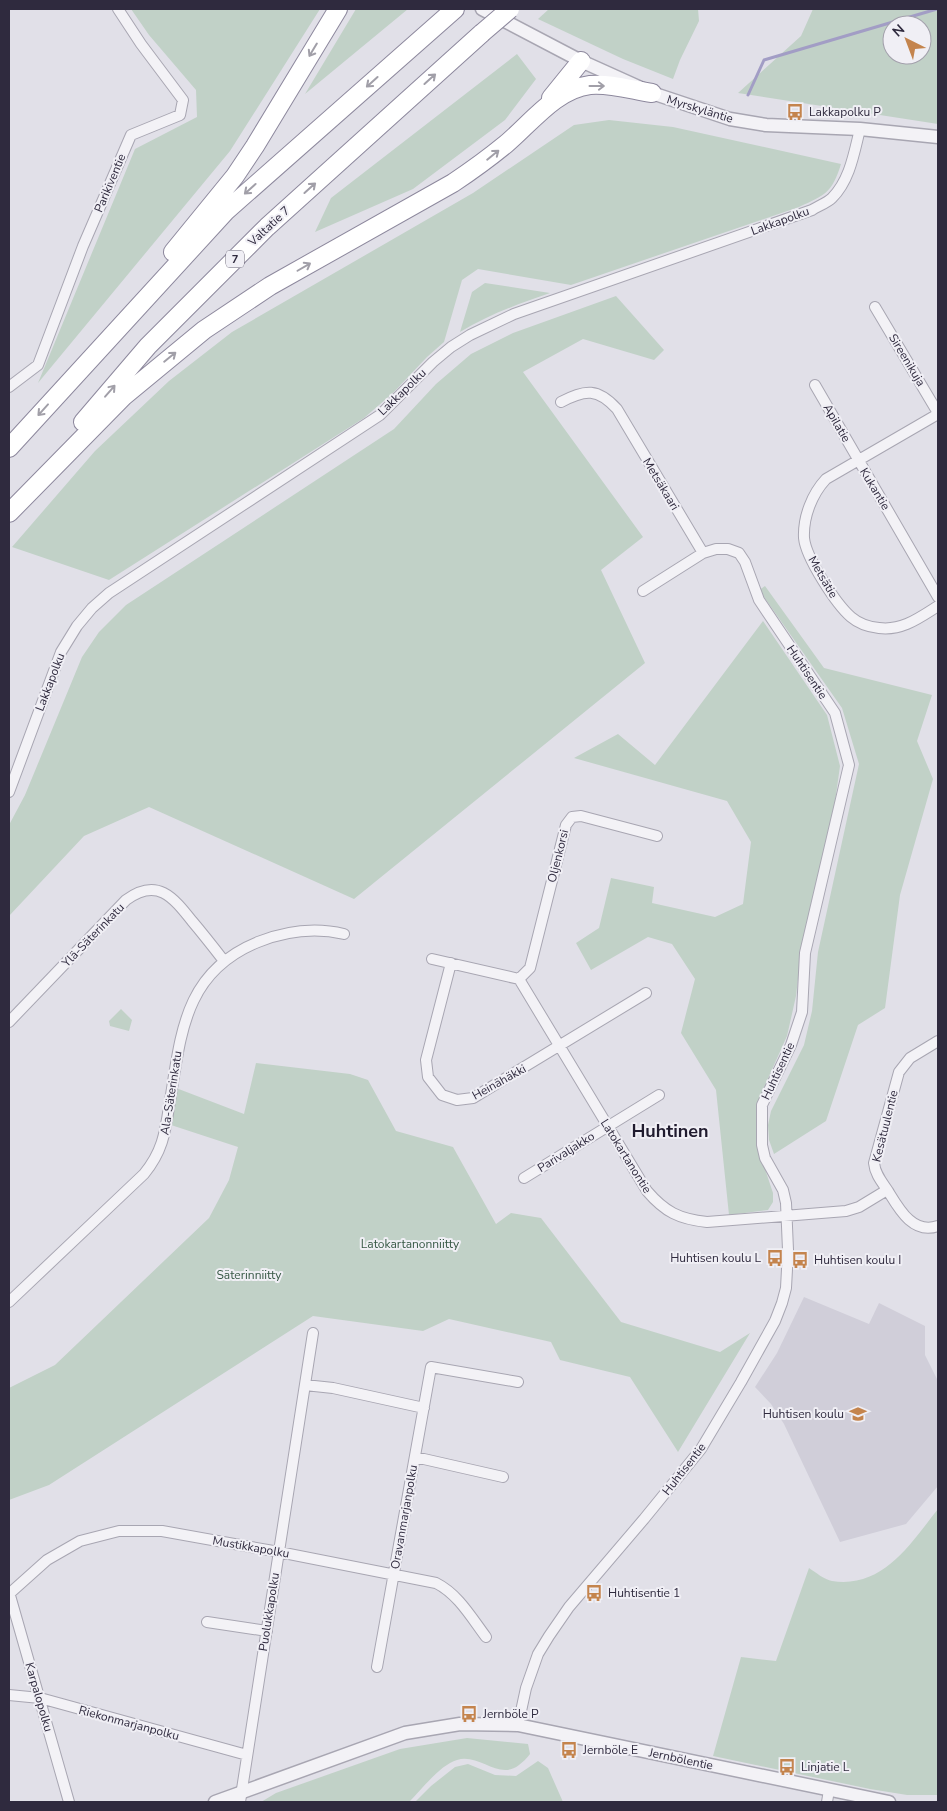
<svg xmlns="http://www.w3.org/2000/svg" width="947" height="1811" font-family="'Nunito Sans',sans-serif">
<style>
.built{fill:#d0ced9}
.green{fill:#c1d1c7;fill-rule:evenodd}
.lines{fill:none;stroke-linecap:round;stroke-linejoin:round}
.stream{stroke:#a29dc5;stroke-width:3}
.minor-casing{stroke:#a8a6b2;stroke-width:12}
.tertiary-casing{stroke:#a8a6b2;stroke-width:15}
.motorway-casing{stroke:#8d889d;stroke-width:20}
.minor{stroke:#f3f2f6;stroke-width:10}
.tertiary{stroke:#f3f2f6;stroke-width:12}
.motorway{stroke:#fff;stroke-width:18}
.motorway-bridge-casing{stroke:#8d889d;stroke-width:20;stroke-linecap:butt}
.motorway-bridge{stroke:#fff;stroke-width:18}
.oneway{stroke:#a19fa8}
.labels{text-anchor:middle;dominant-baseline:central;stroke-width:4;stroke-linejoin:round;paint-order:stroke}
.shield{fill:#f0eff5;stroke:#696575;stroke-width:1}
.shield-label{font-size:11px;font-weight:bold;fill:#2f2a3e}
.street-label{font-size:12px;fill:#2f2a3e;stroke:#f0eff5}
.poi-label{font-size:12px;fill:#2f2a3e;stroke:#f0eff5;text-anchor:start}
.park-label{font-size:12px;fill:#385946;stroke:#f0eff5}
.district-label{font-size:18px;font-weight:bold;fill:#211c2f;stroke:#f0eff5}
</style>
<rect width="100%" height="100%" fill="#e1e0e8"/>
<path class="built" d="M804,1297L869,1324L879,1303L925,1326V1355L938,1381V1486L906,1524L840,1542L784,1424L771,1404L755,1387L777,1353Z"/>
<path class="green" d="M131,9H320L230,151L38,383L135,149L197,117L196,90L149,35Z
M356,9H408L305,94Z
M549,9H698L699,21L680,60L673,79L623,59L538,19Z
M813,9H938V124L738,93L801,36ZM892,25H922V55H892Z
M517,54L536,79L505,120L413,189L315,232L331,198Z
M609,120L673,127L841,164C832,193 825,195 799,207L571,285L478,269L462,280L444,342L427,357L393,393L364,418L109,580L12,547L95,451L169,381L232,332L473,193L574,125Z
M485,283L550,293C518,304 488,315 460,332L472,292Z
M616,296L664,350L654,360L583,339L523,372L643,537L601,570L645,663L354,899L149,807L84,836L9,916V825L25,795L82,657L99,632L126,605L394,429L436,384L471,354L513,333Z
M765,586L824,668L932,695L917,741L933,779L900,895L885,1008L858,1025L826,1121L774,1154L769,1140L768,1125L771,1111L804,1045L812,1011L818,952L859,764L842,708L759,590Z
M763,621L827,715L840,766L835,802L802,944L796,996L787,1036L758,1101V1148L773,1193V1202L768,1210L729,1215L716,1090L681,1033L695,979L672,944L648,937L591,970L576,943L599,928L611,878L654,887L652,903L715,917L743,904L751,842L727,801L574,758L618,734L655,765Z
M121,1009L132,1020L129,1031L110,1026L109,1021Z
M256,1063L350,1074L368,1080L396,1131L453,1147L496,1224L511,1213L541,1218L621,1322L720,1352L750,1333L678,1452L630,1377L560,1360L551,1342L449,1319L423,1331L313,1316L49,1485L9,1500V1388L55,1365L209,1218L229,1180L238,1147L171,1125L176,1088L244,1114Z
M938,1509V1795H907L870,1789L713,1756L741,1657L776,1661L809,1568C815,1572 825,1580 832,1581C883,1589 911,1543 938,1509Z
M467,1738L528,1744L530,1754C527,1758 523,1762 519,1765C499,1781 479,1753 457,1760C440,1765 422,1789 409,1802H261L276,1793L400,1749Z
M538,1761L548,1768L563,1802H415L431,1786L455,1767L468,1764L495,1775L516,1776Z"/>
<g class="lines">
<path class="stream" d="M748,95L764,60L937,9"/>
<g class="minor-casing">
<path id="minor" d="M875,307L938,413
M815,385L938,597
M9,387L38,365L83,246L131,135L180,115L183,100L141,44L118,9
M561,402C585,389 598,388 617,409L703,553
M938,414L826,479C812,494 803,517 804,538C806,558 836,604 851,617C858,623 869,627 879,628C902,631 919,618 938,606
M9,792L61,652L77,626L92,608L109,593L380,415L433,362L451,347L470,335L514,314L812,210C818,206 827,203 832,198C850,180 854,153 860,129
M432,959L519,979L647,1191C665,1212 679,1219 707,1222L846,1211L859,1207L887,1190
M451,963L426,1060L428,1077L442,1095L457,1100L473,1098L646,993
M519,979L530,968L566,825L572,817L581,816L657,836
M9,1022L126,900C157,877 173,897 192,921C203,934 214,948 224,961
M938,1041L910,1058L899,1072L874,1163C875,1174 882,1182 888,1191C899,1209 913,1235 938,1226
M524,1178L659,1095
M9,1302L144,1174C162,1152 165,1134 169,1107C181,1037 182,973 258,942C286,931 314,927 344,934
M305,1385L333,1388L424,1408
M415,1457L503,1477
M9,1592L69,1802
M9,1594L47,1560L80,1541L119,1531H162L279,1552L436,1583C458,1594 471,1617 486,1637
M207,1622L267,1631
M377,1667L431,1367L518,1382
M9,1695L40,1698L247,1755
M518,1725L526,1688L538,1654L549,1636L569,1607L644,1519L701,1449L741,1382L775,1321L782,1303L786,1288L788,1250L786,1203L783,1190L765,1158L762,1145V1105L791,1045L802,1012L805,953L849,765L835,713L759,600L745,562L739,553L728,549H716L703,553L643,591
M240,1802L313,1333
M827,1802L829,1790"/>
</g>
<g class="tertiary-casing">
<path id="tertiary" d="M482,9L581,61L652,93L730,119L766,125L860,129L938,137
M215,1802L405,1733L460,1724L518,1725L889,1802"/>
</g>
<g class="motorway-casing">
<path id="motorway" d="M551,98L581,61
M173,252L235,176L255,146L338,9
M83,422L148,346L267,227L482,33
M9,448L226,211L455,9
M9,513L124,396L204,330L270,286L453,183C471,171 489,158 506,144C531,123 556,89 590,85C610,83 632,90 652,93"/>
</g>
<use href="#minor" class="minor"/>
<use href="#tertiary" class="tertiary"/>
<use href="#motorway" class="motorway"/>
<g class="motorway-bridge-casing">
<path id="motorway-bridge" d="M482,33L510,9"/>
</g>
<use href="#motorway-bridge" class="motorway-bridge"/>
</g>
<defs><path id="oneway-shaft" d="M-6 0H5M1.5-3L5.5 0L1.5 3" fill="none" stroke-width="1.6" stroke-linecap="round" stroke-linejoin="round" transform="scale(1.25)"/></defs>
<g class="oneway">
<use href="#oneway-shaft" transform="translate(313 50) rotate(121)"/>
<use href="#oneway-shaft" transform="translate(430 79) rotate(-42)"/>
<use href="#oneway-shaft" transform="translate(372 82) rotate(138)"/>
<use href="#oneway-shaft" transform="translate(597 86)"/>
<use href="#oneway-shaft" transform="translate(493 155) rotate(-39)"/>
<use href="#oneway-shaft" transform="translate(310 188) rotate(-42)"/>
<use href="#oneway-shaft" transform="translate(250 189) rotate(138)"/>
<use href="#oneway-shaft" transform="translate(304 267) rotate(-30)"/>
<use href="#oneway-shaft" transform="translate(170 357) rotate(-39)"/>
<use href="#oneway-shaft" transform="translate(110 391) rotate(-49)"/>
<use href="#oneway-shaft" transform="translate(43 410) rotate(132)"/>
</g>
<defs>
<g id="bus-bare" transform="scale(1.35)"><path d="M-5-6H5V4H4V6H2V4H-2V6H-4V4H-5ZM-3.5-4V0h7V-4ZM-3.5 1.2v1.5H-2V1.2ZM2 1.2v1.5H3.5V1.2Z" fill="#c4844d" stroke="#f0eff5" stroke-width="2.5" paint-order="stroke"/></g>
<g id="school-bare" transform="scale(1.35)"><path d="M0-5L7-2L0 1L-7-2ZM-4 1L0 2.5L4 1V4Q0 6-4 4Z" fill="#c4844d" stroke="#f0eff5" stroke-width="2.5" paint-order="stroke"/></g>
</defs>
<g fill-rule="evenodd">
<use href="#bus-bare" x="795" y="112"/>
<use href="#bus-bare" x="775" y="1258"/>
<use href="#bus-bare" x="800" y="1260"/>
<use href="#school-bare" x="858" y="1414"/>
<use href="#bus-bare" x="594" y="1593"/>
<use href="#bus-bare" x="469" y="1714"/>
<use href="#bus-bare" x="569" y="1750"/>
<use href="#bus-bare" x="787" y="1767"/>
</g>
<g class="labels">
<rect class="shield" x="226" y="250.5" width="18" height="17" rx="4"/>
<g class="shield-label">
<text x="235" y="259">7</text>
</g>
<g class="street-label">
<text transform="translate(700 109) rotate(17)">Myrskyläntie</text>
<text transform="translate(110 183) rotate(-67)">Parikiventie</text>
<text transform="translate(780 221) rotate(-20)">Lakkapolku</text>
<text transform="translate(269 226) rotate(-43)">Valtatie 7</text>
<text transform="translate(907 360) rotate(59)">Sireenikuja</text>
<text transform="translate(402 392) rotate(-44)">Lakkapolku</text>
<text transform="translate(837 423) rotate(60)">Apilatie</text>
<text transform="translate(661 484) rotate(59)">Metsäkaari</text>
<text transform="translate(875 489) rotate(59)">Kukantie</text>
<text transform="translate(823 577) rotate(60)">Metsätie</text>
<text transform="translate(807 672) rotate(56)">Huhtisentie</text>
<text transform="translate(50 682) rotate(-69)">Lakkapolku</text>
<text transform="translate(558 856) rotate(-76)">Oljenkorsi</text>
<text transform="translate(93 935) rotate(-46)">Ylä-Säterinkatu</text>
<text transform="translate(778 1071) rotate(-65)">Huhtisentie</text>
<text transform="translate(499 1082) rotate(-29)">Heinähäkki</text>
<text transform="translate(171 1093) rotate(-81)">Ala-Säterinkatu</text>
<text transform="translate(885 1126) rotate(-76)">Kesätuulentie</text>
<text transform="translate(566 1152) rotate(-32)">Parivaljakko</text>
<text transform="translate(626 1156) rotate(58)">Latokartanontie</text>
<text transform="translate(684 1469) rotate(-52)">Huhtisentie</text>
<text transform="translate(404 1517) rotate(-80)">Oravanmarjanpolku</text>
<text transform="translate(251 1547) rotate(10)">Mustikkapolku</text>
<text transform="translate(269 1612) rotate(-81)">Puolukkapolku</text>
<text transform="translate(39 1697) rotate(74)">Karpalopolku</text>
<text transform="translate(129 1723) rotate(15)">Riekonmarjanpolku</text>
<text transform="translate(681 1759) rotate(12)">Jernbölentie</text>
</g>
<g class="poi-label">
<text x="809" y="112">Lakkapolku P</text>
<text x="761" y="1258" text-anchor="end">Huhtisen koulu L</text>
<text x="814" y="1260">Huhtisen koulu I</text>
<text x="844" y="1414" text-anchor="end">Huhtisen koulu</text>
<text x="608" y="1593">Huhtisentie 1</text>
<text x="483" y="1714">Jernböle P</text>
<text x="583" y="1750">Jernböle E</text>
<text x="801" y="1767">Linjatie L</text>
</g>
<g class="park-label">
<text x="410" y="1244">Latokartanonniitty</text>
<text x="249" y="1275">Säterinniitty</text>
</g>
<g class="district-label">
<text x="670" y="1131">Huhtinen</text>
</g>
</g>
<rect width="947" height="1811" fill="none" stroke="#2f2a3e" stroke-width="20"/>
<g transform="translate(907 40) rotate(318)"><circle r="24" fill="#f0eff5" stroke="#a3a0ac"/>
<path d="M0-4L9 19L0 12L-9 19Z" fill="#c4844d"/>
<text y="-8" font-size="14" font-weight="bold" text-anchor="middle" fill="#2f2a3e">N</text>
</g>
</svg>
